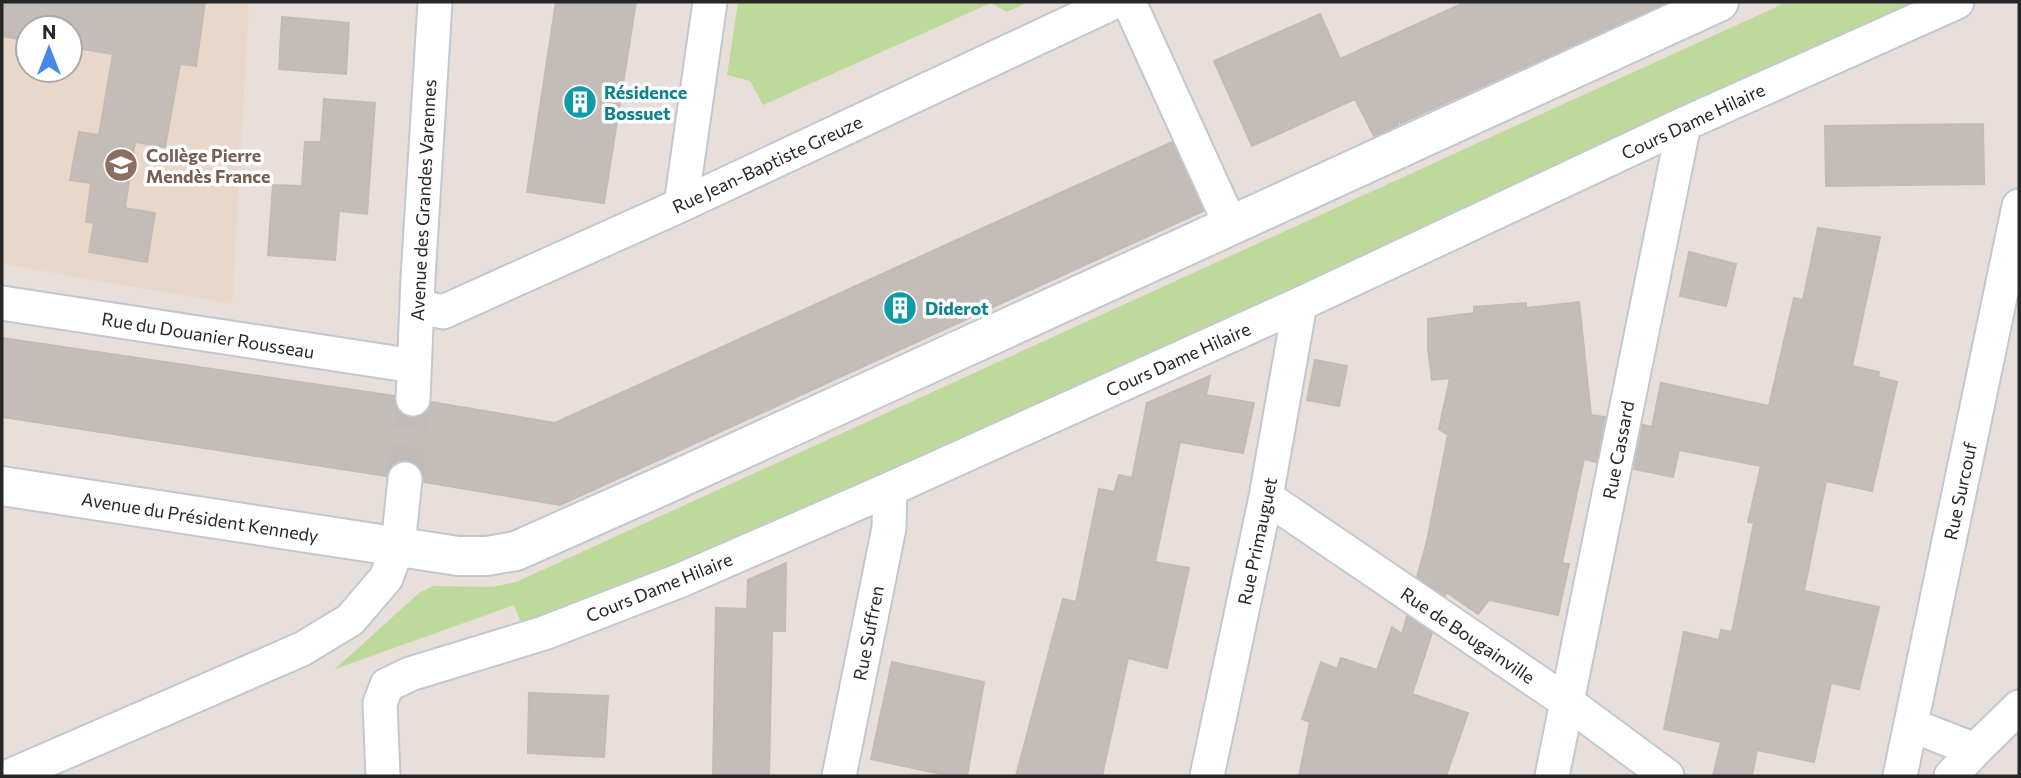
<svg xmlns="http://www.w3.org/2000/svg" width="2021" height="778" font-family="Commissioner,sans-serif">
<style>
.education{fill:#e9d8ca;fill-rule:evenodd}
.green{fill:#beda9b}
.building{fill:#c4bcb9;stroke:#c3bab4;stroke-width:2}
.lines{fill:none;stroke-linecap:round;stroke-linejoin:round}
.minor-tunnel{stroke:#c1bab6;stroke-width:33;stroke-dasharray:33 17;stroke-linecap:butt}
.minor-casing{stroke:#c2c8d0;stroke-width:37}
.tertiary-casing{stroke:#c2c8d0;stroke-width:42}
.minor{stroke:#fff;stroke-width:33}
.tertiary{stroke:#fff;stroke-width:38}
.labels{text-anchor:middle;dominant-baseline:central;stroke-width:7;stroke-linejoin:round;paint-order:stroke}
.culture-label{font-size:18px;font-weight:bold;fill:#0d838f;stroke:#fff;text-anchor:start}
.street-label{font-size:18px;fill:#272727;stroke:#fff}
.education-label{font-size:18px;font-weight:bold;fill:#785e54;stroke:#fff;text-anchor:start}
</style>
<rect width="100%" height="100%" fill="#e8dfda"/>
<path class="education" d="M2,2H249L232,304L2,264ZM28,28H70V70H28Z"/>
<path class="green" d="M738,2H1028L1007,12L991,3L763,105L750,81L727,75Z
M1787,2H1923L632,588L551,614L520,621L514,605L335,669L419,593L433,586L492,587L516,582Z"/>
<path class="building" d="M2,2H205L196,66L180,64L165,147L135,142L125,208L155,213L147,262L89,252L94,223L86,222L91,183L70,180L79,132L99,135L113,54L70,47V28H28V41L2,36Z
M556,2H636L604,203L527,192Z
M1466,2H1667L1401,123L1400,114L1398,125L1374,136L1355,99L1252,146L1214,61L1320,14L1340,59Z
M282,17L349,23L346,74L279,69Z
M324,99L375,103L367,214L339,211L335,260L268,255L273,185L302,186L305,142H321Z
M1983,124L1984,184L1826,186L1825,126Z
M1172,142L1203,211L560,505L424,482L422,471L416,463L408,460L397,462L390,467L386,476L2,417V338L394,396L396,408L403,416L412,418L422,416L429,410L432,402L555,423Z
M1818,228L1880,237L1852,366L1879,372L1878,377L1897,382L1872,491L1826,481L1804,591L1879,607L1859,689L1831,683L1814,762L1757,750L1752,776H1713L1721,742L1664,729L1684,632L1719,640L1721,630L1732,632L1754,523L1748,522L1761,466L1679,450L1673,477L1634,469L1643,425L1652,427L1661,383L1769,406L1794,298L1803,300Z
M1689,252L1736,264L1726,306L1680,296Z
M1579,302L1591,415L1605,417L1596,462L1584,459L1562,563L1569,564L1558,615L1489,600L1478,614L1446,592L1445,596L1417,577L1427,541L1448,435L1439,429L1450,378L1432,380L1428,349V319L1474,313V307L1526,303V308Z
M1315,360L1347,366L1339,406L1307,400Z
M1210,376L1206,395L1254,403L1243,453L1180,442L1155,562L1189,568L1167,668L1128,658L1102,776H1016L1063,599L1076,602L1099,489L1114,492L1119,475L1132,478L1147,403Z
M786,563L785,631H772L769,776H713L716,608L747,609L748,580Z
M1407,616L1432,633L1412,694L1468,713L1446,776H1299L1310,722L1302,719L1321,662L1337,669L1341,658L1377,670L1392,627L1402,634Z
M892,662L984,682L967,776H950L871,759Z
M529,693L608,696L604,757L528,753Z"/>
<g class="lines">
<path class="minor-tunnel" d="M405,479L413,399"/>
<g class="minor-casing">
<path id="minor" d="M1129,2L1231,226
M681,205L710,2
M2,303L414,366
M417,306L443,312L681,205L1114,2
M413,399L418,278L435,2
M1266,497L1567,702L1667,776
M1911,725L1975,750
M10,776L302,649L350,620L386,578L398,546L405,479
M383,776L380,703L387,685L410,674L544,633L681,580L890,489L1300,304L1684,124L1957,2
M839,776L889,528L890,489
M1207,776L1266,497L1300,304
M1552,776L1684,124
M1900,776L2019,206
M1951,776L1975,750L2019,707"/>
</g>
<g class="tertiary-casing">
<path id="tertiary" d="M2,486L458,556H487L516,551L673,481L1719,2"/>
</g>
<use href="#minor" class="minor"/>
<use href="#tertiary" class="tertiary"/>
</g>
<defs>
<g id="building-disc" transform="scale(1.75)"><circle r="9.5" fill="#0f9aa8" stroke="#fff"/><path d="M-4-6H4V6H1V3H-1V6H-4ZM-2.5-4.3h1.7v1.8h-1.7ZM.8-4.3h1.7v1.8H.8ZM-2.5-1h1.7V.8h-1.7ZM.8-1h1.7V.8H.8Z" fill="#fff"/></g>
<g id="school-disc" transform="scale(1.75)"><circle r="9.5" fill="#8d6e63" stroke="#fff"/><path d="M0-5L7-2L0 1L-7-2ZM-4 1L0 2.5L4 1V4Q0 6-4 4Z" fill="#fff"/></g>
</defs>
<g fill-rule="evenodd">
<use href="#building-disc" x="580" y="102"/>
<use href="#school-disc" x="121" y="165"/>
<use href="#building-disc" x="900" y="308"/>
</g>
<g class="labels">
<g class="culture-label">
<text x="604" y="92">Résidence<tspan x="604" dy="21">Bossuet</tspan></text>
<text x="925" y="308">Diderot</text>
</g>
<g class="street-label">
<text transform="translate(1693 121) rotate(-25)">Cours Dame Hilaire</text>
<text transform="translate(767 164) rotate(-25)">Rue Jean-Baptiste Greuze</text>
<text transform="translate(423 200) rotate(-87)">Avenue des Grandes Varennes</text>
<text transform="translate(208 335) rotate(9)">Rue du Douanier Rousseau</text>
<text transform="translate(1178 359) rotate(-24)">Cours Dame Hilaire</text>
<text transform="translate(1618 450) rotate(-79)">Rue Cassard</text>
<text transform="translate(1960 491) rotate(-78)">Rue Surcouf</text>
<text transform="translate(200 517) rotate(9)">Avenue du Président Kennedy</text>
<text transform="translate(1257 541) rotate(-78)">Rue Primauguet</text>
<text transform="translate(659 587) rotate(-22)">Cours Dame Hilaire</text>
<text transform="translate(868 633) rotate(-79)">Rue Suffren</text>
<text transform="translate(1468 635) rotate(34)">Rue de Bougainville</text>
</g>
<g class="education-label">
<text x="146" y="155">Collège Pierre<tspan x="146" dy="21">Mendès France</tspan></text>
</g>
</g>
<rect width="2021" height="778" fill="none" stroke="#272727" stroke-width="7"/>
<g transform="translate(49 49)"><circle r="33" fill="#ffffff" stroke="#a9a9a9" stroke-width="2"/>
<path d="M0-5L12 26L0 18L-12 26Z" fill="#4888e7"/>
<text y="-10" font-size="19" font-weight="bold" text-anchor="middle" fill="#272727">N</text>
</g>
</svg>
